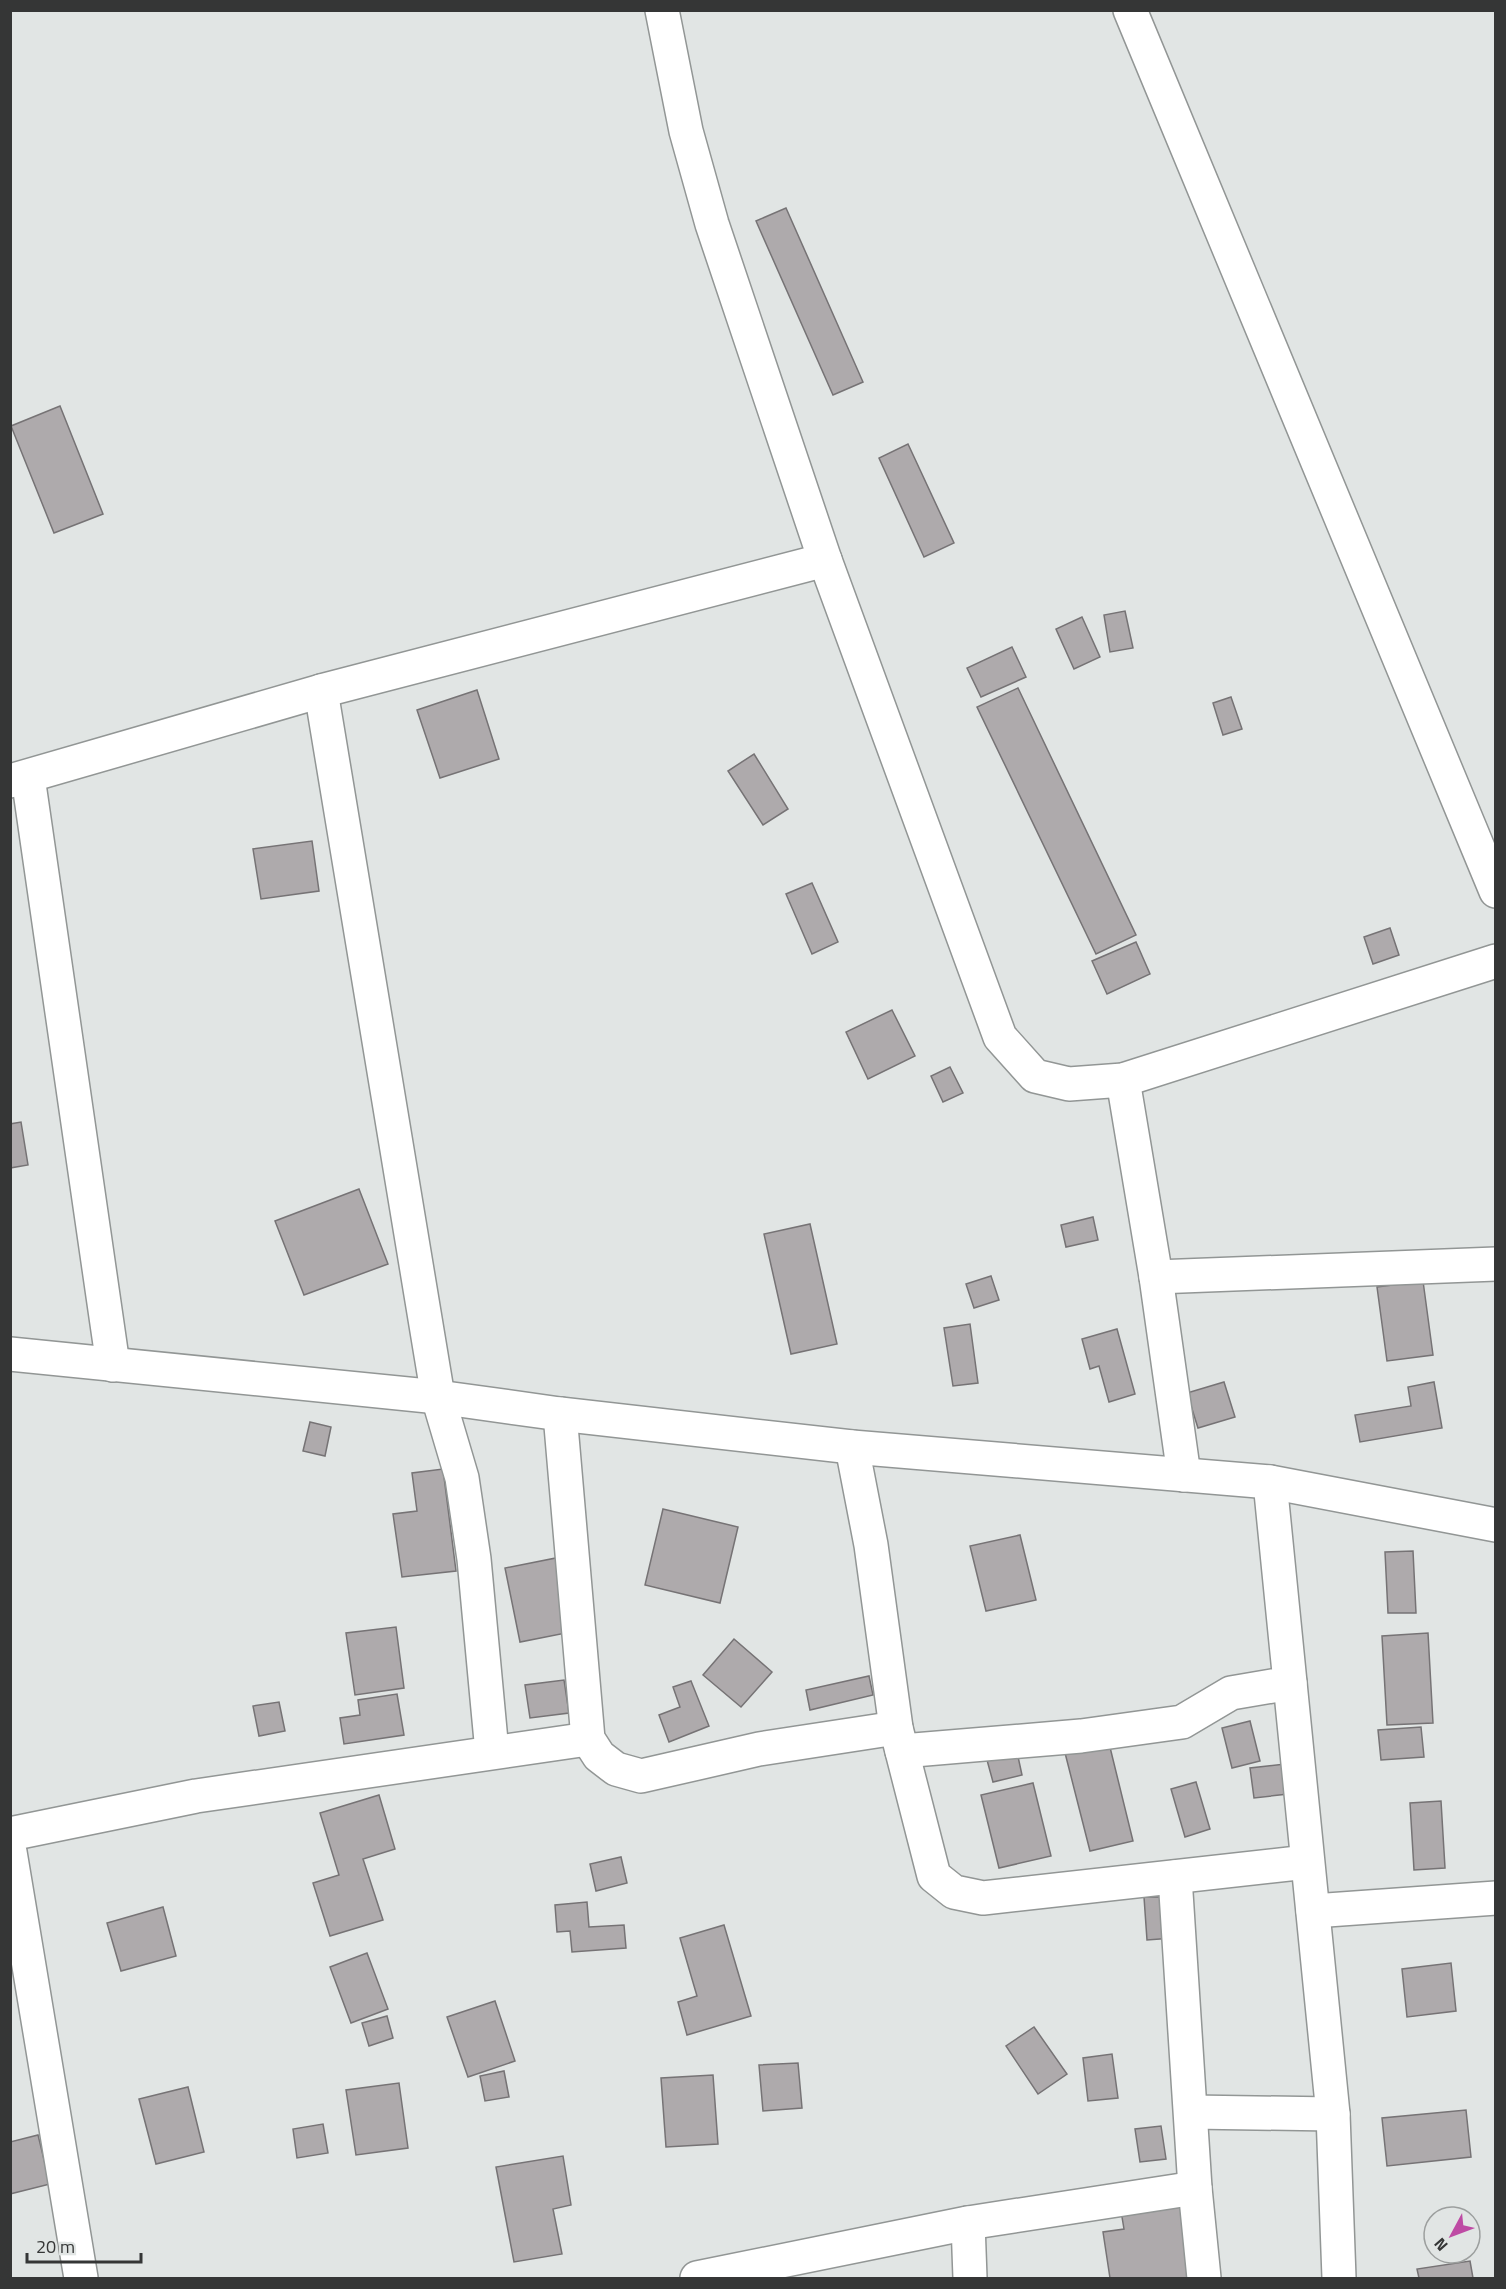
<svg xmlns="http://www.w3.org/2000/svg" width="1506" height="2289" font-family="'Titillium Web',sans-serif">
<style>
.building{fill:#aeaaac;stroke:#767375;stroke-width:1.5}
.lines{fill:none;stroke-linecap:round;stroke-linejoin:round}
.street-casing{stroke:#929695;stroke-width:36}
.street{stroke:#fff;stroke-width:33}
</style>
<rect width="100%" height="100%" fill="#e1e5e4"/>
<g class="building">
<polygon points="786,208 863,382 833,395 756,221"/>
<polygon points="60,406 103,514 54,533 11,426"/>
<polygon points="908,444 954,543 924,557 879,458"/>
<polygon points="1125,611 1133,648 1110,652 1104,615"/>
<polygon points="1082,617 1100,657 1074,669 1056,629"/>
<polygon points="1012,647 1026,677 981,697 967,668"/>
<polygon points="1018,688 1136,935 1096,954 977,707"/>
<polygon points="477,690 499,759 440,778 417,710"/>
<polygon points="1231,697 1242,729 1223,735 1213,703"/>
<polygon points="754,754 788,809 763,825 728,771"/>
<polygon points="312,841 319,891 261,899 253,849"/>
<polygon points="812,883 838,942 812,954 786,894"/>
<polygon points="1390,928 1399,955 1373,964 1364,937"/>
<polygon points="1136,942 1150,974 1107,994 1092,961"/>
<polygon points="892,1010 915,1056 868,1079 846,1032"/>
<polygon points="950,1067 963,1093 943,1102 931,1076"/>
<polygon points="21,1122 28,1165 10,1168 10,1124"/>
<polygon points="359,1189 388,1264 304,1295 275,1221"/>
<polygon points="1093,1217 1098,1240 1066,1247 1061,1225"/>
<polygon points="810,1224 837,1344 791,1354 764,1234"/>
<polygon points="991,1276 999,1300 974,1308 966,1284"/>
<polygon points="1423,1281 1433,1355 1387,1361 1377,1287"/>
<polygon points="970,1324 978,1383 953,1386 944,1328"/>
<polygon points="1117,1329 1135,1394 1109,1402 1099,1366 1090,1369 1082,1339"/>
<polygon points="1224,1382 1235,1417 1198,1428 1187,1393"/>
<polygon points="1434,1382 1442,1428 1360,1442 1355,1415 1411,1406 1408,1387"/>
<polygon points="310,1422 331,1427 325,1456 303,1451"/>
<polygon points="443,1469 456,1571 402,1577 393,1514 417,1511 412,1473"/>
<polygon points="663,1509 738,1527 720,1603 645,1585"/>
<polygon points="1020,1535 1036,1600 986,1611 970,1546"/>
<polygon points="1413,1551 1416,1613 1388,1613 1385,1552"/>
<polygon points="556,1558 571,1632 520,1642 505,1568"/>
<polygon points="396,1627 404,1688 355,1695 346,1633"/>
<polygon points="1428,1633 1433,1723 1387,1725 1382,1636"/>
<polygon points="734,1639 772,1672 741,1707 703,1675"/>
<polygon points="869,1676 873,1695 810,1710 806,1690"/>
<polygon points="564,1680 569,1713 530,1718 525,1685"/>
<polygon points="691,1681 709,1726 669,1742 659,1715 680,1707 673,1687"/>
<polygon points="397,1694 404,1735 344,1744 340,1718 360,1715 358,1700"/>
<polygon points="279,1702 285,1731 259,1736 253,1706"/>
<polygon points="1250,1721 1260,1761 1232,1768 1222,1728"/>
<polygon points="1421,1727 1424,1757 1381,1760 1378,1730"/>
<polygon points="1107,1735 1133,1841 1090,1851 1063,1745"/>
<polygon points="1017,1752 1022,1775 993,1782 987,1760"/>
<polygon points="1285,1764 1288,1794 1254,1798 1250,1768"/>
<polygon points="1196,1782 1210,1829 1185,1837 1171,1789"/>
<polygon points="1033,1783 1051,1856 999,1868 981,1795"/>
<polygon points="379,1795 395,1849 363,1859 383,1920 330,1936 313,1883 339,1875 320,1813"/>
<polygon points="1441,1801 1445,1868 1414,1870 1410,1803"/>
<polygon points="621,1857 627,1883 596,1891 590,1864"/>
<polygon points="1144,1897 1171,1897 1173,1938 1147,1940"/>
<polygon points="587,1902 589,1927 624,1925 626,1948 572,1952 570,1931 557,1932 555,1905"/>
<polygon points="163,1907 176,1956 121,1971 107,1923"/>
<polygon points="724,1925 751,2016 687,2035 678,2002 697,1996 680,1938"/>
<polygon points="367,1953 388,2009 351,2023 330,1967"/>
<polygon points="1451,1963 1456,2011 1407,2017 1402,1969"/>
<polygon points="495,2001 515,2061 468,2077 447,2017"/>
<polygon points="387,2016 393,2038 369,2046 362,2023"/>
<polygon points="1034,2027 1067,2074 1038,2094 1006,2046"/>
<polygon points="1112,2054 1118,2098 1088,2101 1083,2058"/>
<polygon points="798,2063 802,2108 763,2111 759,2065"/>
<polygon points="504,2071 509,2097 485,2101 480,2076"/>
<polygon points="713,2075 718,2144 666,2147 661,2078"/>
<polygon points="399,2083 408,2148 356,2155 346,2090"/>
<polygon points="188,2087 204,2152 156,2164 139,2099"/>
<polygon points="1466,2110 1471,2157 1387,2166 1382,2118"/>
<polygon points="323,2124 328,2153 297,2158 293,2129"/>
<polygon points="1161,2126 1166,2159 1140,2162 1135,2129"/>
<polygon points="38,2135 50,2184 10,2194 10,2142"/>
<polygon points="563,2156 571,2205 553,2209 562,2254 514,2262 496,2167"/>
<polygon points="1184,2197 1196,2278 1110,2278 1103,2232 1124,2229 1120,2205"/>
<polygon points="1470,2261 1473,2278 1419,2278 1417,2269"/>
</g>
<g class="lines">
<g class="street-casing">
<g id="street">
<polyline points="662,10 686,131 712,224 825,560 1000,1037 1035,1076 1069,1084 1123,1080 1496,961"/>
<polyline points="1130,10 1496,891"/>
<polyline points="321,691 438,1397 462,1478 474,1559 492,1752"/>
<polyline points="28,777 113,1365"/>
<polyline points="10,781 321,691 825,560"/>
<polyline points="1123,1080 1156,1277 1184,1475"/>
<polyline points="1156,1277 1496,1264"/>
<polyline points="10,1354 438,1397 560,1414 852,1447 1270,1482 1496,1525"/>
<polyline points="560,1414 588,1739 599,1756 616,1769 641,1776 759,1749 896,1728"/>
<polyline points="852,1447 871,1545 896,1728 934,1876 954,1892 983,1898 1307,1862"/>
<polyline points="1270,1482 1333,2114 1339,2278"/>
<polyline points="902,1751 1081,1736 1182,1722 1231,1693 1290,1683"/>
<polyline points="10,1834 196,1796 588,1739"/>
<polyline points="10,1852 81,2278"/>
<polyline points="1175,1877 1195,2188 1204,2278"/>
<polyline points="1313,1911 1496,1898"/>
<polyline points="1191,2112 1333,2114"/>
<polyline points="968,2223 970,2278"/>
<polyline points="697,2278 968,2223 1195,2188"/>
</g>
</g>
<use href="#street" class="street"/>
</g>
<rect width="1506" height="2289" fill="none" stroke="#353636" stroke-width="24"/>
<g transform="translate(1452 2235) rotate(229)"><circle r="28" fill="#e1e5e4" stroke="#9c9f9e" stroke-width="1.5"/>
<path d="M0-4.5L10 22L0 15L-10 22Z" fill="#be4ba4"/>
<text y="-9" font-size="16" font-weight="bold" text-anchor="middle" fill="#353636">N</text>
</g>
<path d="M27 2253v9h114v-9" fill="none" stroke="#353636" stroke-width="3"/>
<text x="36" y="2253" font-size="18" fill="#353636" stroke="#e1e5e4" stroke-width="4.5" paint-order="stroke">20 m</text>
</svg>
